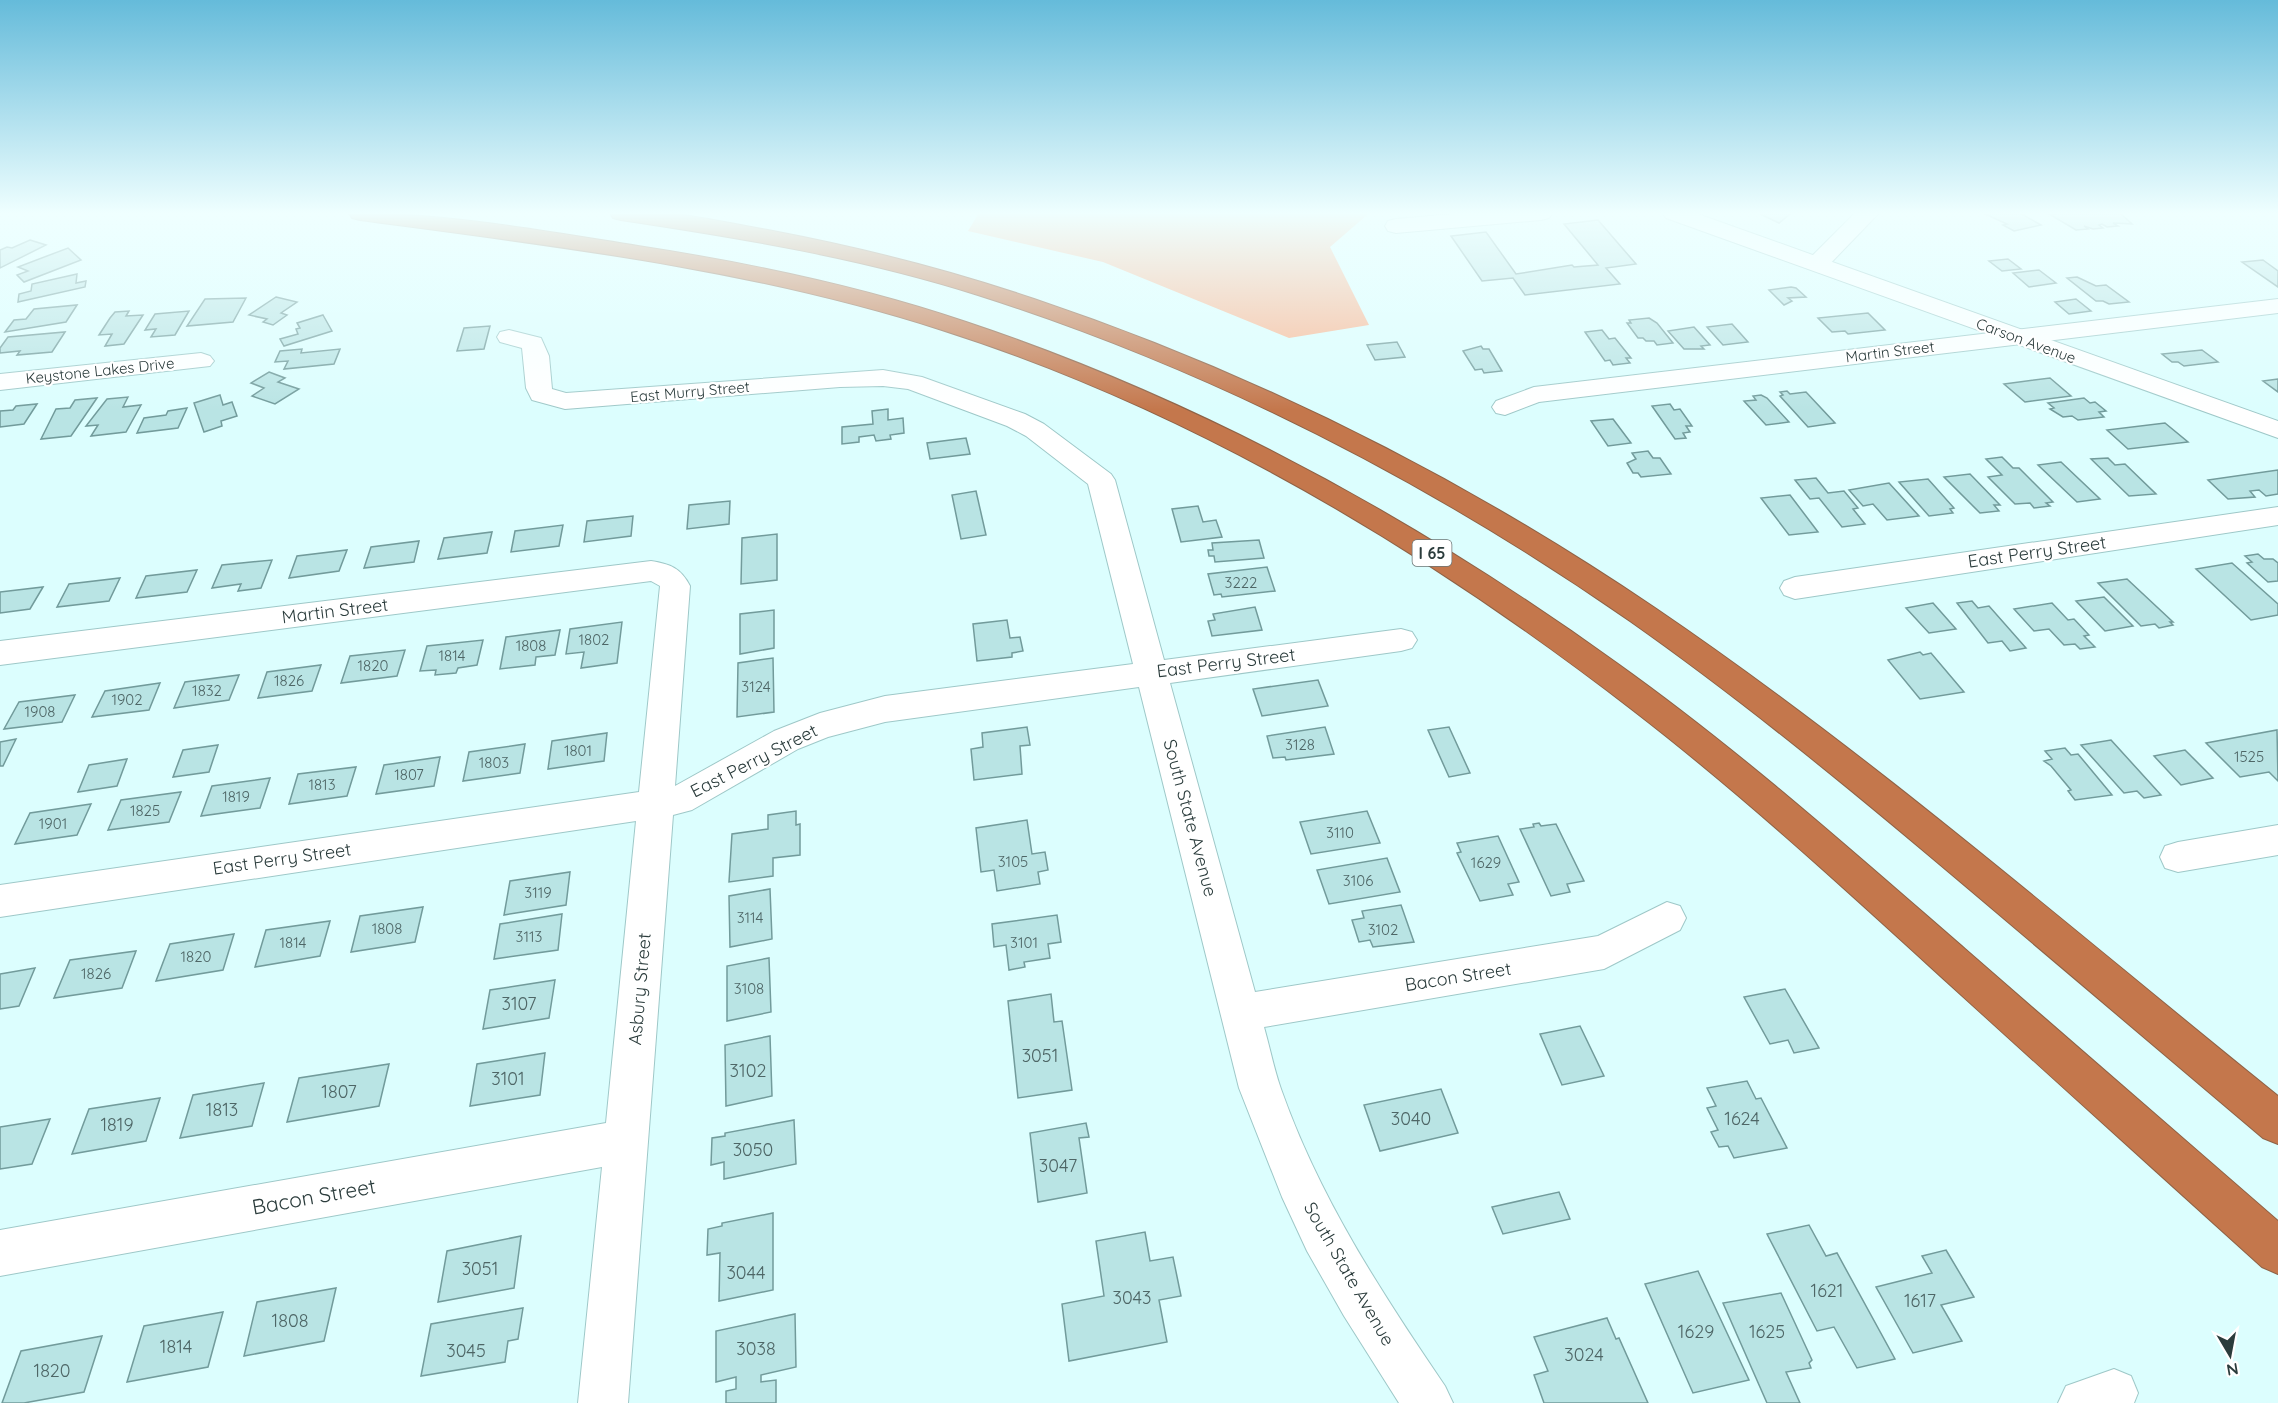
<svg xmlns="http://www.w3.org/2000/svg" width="2278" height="1403" font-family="Quicksand,sans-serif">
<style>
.green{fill:#f9b895}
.building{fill:#b9e4e4;stroke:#729b9b;stroke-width:1.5}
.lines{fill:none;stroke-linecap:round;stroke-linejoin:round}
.street-casing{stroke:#9ec8c8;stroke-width:2}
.secondary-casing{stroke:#9ec8c8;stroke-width:2}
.highway-casing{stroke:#8e6246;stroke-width:2}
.street{fill:#fff;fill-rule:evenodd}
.secondary{fill:#fff;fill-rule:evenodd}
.highway{fill:#c4774c;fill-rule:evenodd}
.labels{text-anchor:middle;stroke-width:4.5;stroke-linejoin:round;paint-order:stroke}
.far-street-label{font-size:15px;fill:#2b3c3c;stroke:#fff}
.number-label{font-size:15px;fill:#4e6666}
.shield{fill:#fff;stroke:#6b7676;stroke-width:1.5}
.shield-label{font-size:16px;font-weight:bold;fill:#2b3c3c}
.street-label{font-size:18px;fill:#2b3c3c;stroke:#fff}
.near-number-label{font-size:18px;fill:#4e6666}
.near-street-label{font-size:21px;fill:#2b3c3c;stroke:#fff}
</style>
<rect width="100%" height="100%" fill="#dcfefe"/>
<polygon class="green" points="979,213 1365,213 1367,215 1330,247 1369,325 1289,338 1103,262 968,231"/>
<g class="building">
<polygon points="1758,213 1791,213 1779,223"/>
<polygon points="1983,213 2020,213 2041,225 2014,231 2003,225 2007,224"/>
<polygon points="2120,213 2132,224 2113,223 2118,226 2107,227 2102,224 2099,225 2103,228 2093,229 2084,226 2088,229 2076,230 2049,214"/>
<polygon points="1598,220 1636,264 1606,268 1620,284 1525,295 1513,278 1482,281 1451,236 1486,232 1516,274 1572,265 1574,267 1598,265 1564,224"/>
<polygon points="30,240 46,245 0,268 0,250 7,247 12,248"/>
<polygon points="68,248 81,260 24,282 17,275 28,271 18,267"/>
<polygon points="2008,259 2021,269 2002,271 1989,261"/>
<polygon points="2263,260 2278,271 2278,287 2242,262"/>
<polygon points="2039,270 2056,283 2029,287 2013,273"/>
<polygon points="77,274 76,283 86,281 85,287 18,302 19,294 31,291 32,284"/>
<polygon points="2077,277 2096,286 2106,285 2129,302 2109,304 2103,301 2096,301 2067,278"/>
<polygon points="1791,287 1796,288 1806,297 1788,298 1792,301 1784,305 1769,290"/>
<polygon points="276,297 297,302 281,313 287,315 273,325 263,322 267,319 249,315"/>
<polygon points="246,298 233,322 187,326 205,299"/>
<polygon points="2076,299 2091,311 2069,314 2055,302"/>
<polygon points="77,305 66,322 5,332 14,320 26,319 34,309"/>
<polygon points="129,311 126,316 143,315 124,344 105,346 112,334 99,335 110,318 115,312"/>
<polygon points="189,311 175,335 151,337 156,329 145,330 155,314"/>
<polygon points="1868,313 1885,330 1848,334 1845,331 1832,332 1818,318"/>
<polygon points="323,315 332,331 284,346 280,339 298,334 296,329 300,328 297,323"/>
<polygon points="1649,318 1657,323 1673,343 1657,345 1654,341 1646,341 1643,338 1638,338 1627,323 1631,323 1629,320"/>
<polygon points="1732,324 1748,342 1723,345 1707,327"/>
<polygon points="490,326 484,349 457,351 464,328"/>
<polygon points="1694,327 1710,345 1701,346 1704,349 1684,349 1668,331"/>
<polygon points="1602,330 1609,339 1615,338 1631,358 1626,358 1630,363 1613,365 1610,360 1605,361 1585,332"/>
<polygon points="65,332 52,352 17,355 20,351 0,353 0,348 8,337"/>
<polygon points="1397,342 1405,357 1375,360 1367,345"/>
<polygon points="1481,346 1483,349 1489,349 1502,371 1484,373 1482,369 1475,370 1463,351"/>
<polygon points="302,349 301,353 340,349 334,364 284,369 288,361 275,362 280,351"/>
<polygon points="2202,350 2218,362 2184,366 2178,362 2172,362 2162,354"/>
<polygon points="269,372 285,378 278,382 299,389 275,404 252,396 264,388 251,383"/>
<polygon points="2050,378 2071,396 2025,402 2004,384"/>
<polygon points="2278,379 2278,392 2263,381"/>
<polygon points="1787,391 1790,394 1806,392 1835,423 1808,427 1780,396 1783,395 1780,392"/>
<polygon points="220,395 223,405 232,402 237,416 221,421 222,426 204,432 194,403"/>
<polygon points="1761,395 1767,398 1789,422 1766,425 1744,401 1756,400 1753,396"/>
<polygon points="128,397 123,407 141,405 126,432 91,436 98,425 86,426 107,399"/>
<polygon points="97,398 71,436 41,439 56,409 70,408 75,400"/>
<polygon points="2084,398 2090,403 2095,402 2106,411 2099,412 2104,417 2078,420 2072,416 2063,417 2050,409 2054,408 2048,403"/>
<polygon points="37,404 24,424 0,427 0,411 13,410 16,406"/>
<polygon points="1670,404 1674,410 1680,409 1692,426 1686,426 1690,432 1683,433 1686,438 1675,439 1652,406"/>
<polygon points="187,408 178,428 137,433 144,418 166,415 168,411"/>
<polygon points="888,409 888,420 903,418 904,433 890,435 891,439 876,441 874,435 859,437 859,442 842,444 842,427 873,424 872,411"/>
<polygon points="1613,419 1631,443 1608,446 1591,421"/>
<polygon points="2165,423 2188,442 2128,449 2107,430"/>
<polygon points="966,438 970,454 930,459 927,443"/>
<polygon points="1648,451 1653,458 1660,458 1671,474 1641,477 1638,473 1633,473 1627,463 1636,459 1632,453"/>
<polygon points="2002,457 2013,468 2019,468 2053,502 2046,503 2050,506 2034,508 2030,503 2015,504 1988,477 2002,475 1986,459"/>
<polygon points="2108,458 2115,465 2125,464 2156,494 2129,496 2091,459"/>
<polygon points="2061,462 2100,499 2077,502 2038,465"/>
<polygon points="2278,470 2278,494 2266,496 2259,490 2250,491 2255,497 2228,499 2208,480"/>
<polygon points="1970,474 2000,505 1994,505 1999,511 1980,513 1944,477"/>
<polygon points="1816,478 1828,493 1844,491 1858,508 1853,509 1865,524 1842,527 1819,498 1810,499 1795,480"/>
<polygon points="1928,479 1954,508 1950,509 1953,513 1929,516 1899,482"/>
<polygon points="1889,483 1919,516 1887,520 1873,504 1863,506 1849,490"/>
<polygon points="976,491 986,535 961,539 952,495"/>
<polygon points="1790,495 1818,532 1789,535 1761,498"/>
<polygon points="730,501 729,524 687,529 689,505"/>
<polygon points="1198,506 1203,522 1216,520 1222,537 1181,542 1172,509"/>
<polygon points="633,516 631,536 584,542 587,521"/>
<polygon points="563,525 559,546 511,552 515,531"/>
<polygon points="492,532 487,553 438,559 444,538"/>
<polygon points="777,534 777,580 741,584 742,538"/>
<polygon points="1259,540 1264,558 1215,562 1214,556 1209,556 1208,550 1213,550 1212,543"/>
<polygon points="419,541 414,562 364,568 371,547"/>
<polygon points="347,550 339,571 289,578 297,556"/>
<polygon points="2258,554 2264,559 2273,559 2278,563 2278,581 2268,582 2247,563 2252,562 2245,556"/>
<polygon points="272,560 261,588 238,591 241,584 212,588 222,565"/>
<polygon points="2232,563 2278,604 2278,615 2251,620 2196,569"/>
<polygon points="1267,567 1275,591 1222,597 1221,594 1214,595 1208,574"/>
<polygon points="197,570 187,592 136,598 146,576"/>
<polygon points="120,578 109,601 57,607 69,584"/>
<polygon points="2127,579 2173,622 2170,622 2173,625 2159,628 2155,624 2141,626 2098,583"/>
<polygon points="43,587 30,609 0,613 0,592"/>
<polygon points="2104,597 2133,626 2105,631 2076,601"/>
<polygon points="1972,601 1978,608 1989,606 2026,648 2010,651 2002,641 1988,643 1957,603"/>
<polygon points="1933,603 1956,629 1929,633 1906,608"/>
<polygon points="2052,603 2068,620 2074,619 2089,635 2084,636 2095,647 2080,649 2075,644 2064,645 2049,629 2034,631 2014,609"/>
<polygon points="1255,607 1262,630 1212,636 1208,621 1215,620 1213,614"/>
<polygon points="774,610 774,648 740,654 740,614"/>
<polygon points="1007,620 1010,638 1020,637 1023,651 1012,653 1012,657 977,661 973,624"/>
<polygon points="622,622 617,663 581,668 584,652 566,654 570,629"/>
<polygon points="560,630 555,655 536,657 535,665 500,669 506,637"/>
<polygon points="483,640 477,665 458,668 456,673 435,675 436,670 420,671 427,646"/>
<polygon points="405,650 397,676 341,683 350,656"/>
<polygon points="1920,652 1923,655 1931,653 1964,692 1920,699 1888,660"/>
<polygon points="773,658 774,712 737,717 738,663"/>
<polygon points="321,665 312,691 258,698 267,672"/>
<polygon points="239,675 229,700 174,708 185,682"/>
<polygon points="1318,680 1328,706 1262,716 1253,689"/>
<polygon points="160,683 149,710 92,717 105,691"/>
<polygon points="75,695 62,722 4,729 19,702"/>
<polygon points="1027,727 1030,745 1020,746 1022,774 974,780 971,749 983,747 982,733"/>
<polygon points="1325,727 1334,754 1286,760 1285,757 1273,758 1267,736"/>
<polygon points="1449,727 1470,773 1449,777 1428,730"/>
<polygon points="2277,730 2278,781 2269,772 2240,777 2206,743"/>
<polygon points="607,733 604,761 548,769 552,741"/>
<polygon points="16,739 3,766 0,766 0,742"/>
<polygon points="2111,740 2161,795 2144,798 2137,791 2124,793 2081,745"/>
<polygon points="525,744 520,773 463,781 469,752"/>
<polygon points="218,745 209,772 173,777 183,750"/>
<polygon points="2065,748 2071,755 2078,754 2112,795 2075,800 2068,791 2071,790 2051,766 2044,761 2052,759 2045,751"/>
<polygon points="2185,750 2213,778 2181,785 2154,756"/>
<polygon points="440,757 434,786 376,794 384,765"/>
<polygon points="127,759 117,786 78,792 89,765"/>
<polygon points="356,767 347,796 289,804 298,774"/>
<polygon points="270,778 260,808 201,816 212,786"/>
<polygon points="181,792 169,822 108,830 121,800"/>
<polygon points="91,804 77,835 15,844 30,813"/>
<polygon points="796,811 796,825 800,824 800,855 773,858 773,876 729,882 732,834 768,829 768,815"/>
<polygon points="1367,811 1380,843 1311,854 1300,822"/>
<polygon points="1027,820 1032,854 1045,852 1048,870 1038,872 1040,884 997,891 994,870 981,872 976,828"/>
<polygon points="1539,823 1541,826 1556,824 1584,881 1567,884 1570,892 1551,896 1520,829 1534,827 1533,824"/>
<polygon points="1498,836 1519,882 1508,884 1513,895 1480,901 1457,853 1461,852 1457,843"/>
<polygon points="1387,858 1400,892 1329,904 1317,870"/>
<polygon points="570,872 566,905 504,915 510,881"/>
<polygon points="770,889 772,939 730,947 729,896"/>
<polygon points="1401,905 1414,942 1373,947 1370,940 1359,942 1352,920 1364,918 1362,911"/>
<polygon points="423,907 415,942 351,952 360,916"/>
<polygon points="562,914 558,950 494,959 500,924"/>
<polygon points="1057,915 1061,942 1048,944 1050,958 1024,962 1025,967 1009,970 1006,945 994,947 992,924"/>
<polygon points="330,921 320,956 255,967 266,930"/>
<polygon points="234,934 223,970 156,981 170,944"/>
<polygon points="136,951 122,988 54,998 70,960"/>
<polygon points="769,958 771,1012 727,1021 727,966"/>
<polygon points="35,968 19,1006 0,1009 0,974"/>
<polygon points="555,980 549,1018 483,1029 490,990"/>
<polygon points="1785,989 1819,1048 1794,1053 1788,1040 1770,1044 1744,997"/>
<polygon points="1051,994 1054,1022 1062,1021 1072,1090 1018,1098 1008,1001"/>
<polygon points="1580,1026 1604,1076 1562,1085 1540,1034"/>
<polygon points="770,1036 772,1096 726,1106 725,1045"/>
<polygon points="545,1053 540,1095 470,1106 477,1064"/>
<polygon points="389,1064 379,1106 287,1122 299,1078"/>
<polygon points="1747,1081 1756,1099 1761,1098 1787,1148 1734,1158 1728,1146 1719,1147 1711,1132 1718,1130 1707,1108 1716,1106 1707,1088"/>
<polygon points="264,1083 252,1126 180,1138 193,1095"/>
<polygon points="1441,1089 1458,1133 1380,1151 1364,1105"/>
<polygon points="160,1098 146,1141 72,1154 89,1109"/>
<polygon points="50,1119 32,1164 0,1169 0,1127"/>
<polygon points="794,1120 796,1164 724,1179 724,1162 711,1165 712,1138 725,1136 725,1133"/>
<polygon points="1086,1123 1089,1137 1079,1138 1087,1193 1038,1202 1030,1133"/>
<polygon points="1559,1192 1570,1219 1503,1234 1492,1207"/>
<polygon points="773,1213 773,1290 719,1301 720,1253 707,1255 708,1229 722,1226 722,1223"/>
<polygon points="1809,1225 1826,1256 1837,1253 1895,1359 1857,1368 1834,1327 1817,1331 1767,1234"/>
<polygon points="1145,1232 1150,1261 1173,1257 1181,1296 1159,1300 1167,1342 1069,1361 1062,1304 1104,1296 1096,1241"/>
<polygon points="521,1236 514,1288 438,1302 447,1251"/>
<polygon points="1946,1250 1974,1297 1941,1305 1962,1341 1913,1353 1876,1287 1932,1273 1922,1256"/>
<polygon points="1698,1271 1749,1380 1693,1393 1645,1284"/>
<polygon points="336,1288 324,1341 244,1356 257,1302"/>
<polygon points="1781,1293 1812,1360 1809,1363 1811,1368 1786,1372 1800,1403 1767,1403 1723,1303"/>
<polygon points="523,1308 518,1339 508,1341 505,1362 421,1376 431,1324"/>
<polygon points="223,1312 208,1367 127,1382 144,1326"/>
<polygon points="795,1314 796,1367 761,1375 761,1382 776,1380 776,1403 726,1403 726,1391 736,1389 736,1377 716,1382 716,1331"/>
<polygon points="1607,1318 1616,1339 1619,1338 1648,1403 1544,1403 1534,1375 1548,1371 1534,1337"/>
<polygon points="102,1336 84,1392 24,1403 2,1403 21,1351"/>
</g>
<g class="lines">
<g class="street-casing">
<g id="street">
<polygon points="1465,213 1552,213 1549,218 1541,220 1396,233 1388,231 1385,226 1388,221 1396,219"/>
<polygon points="1855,213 1879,213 1825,269 1809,269 1806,264 1809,259"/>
<polygon points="2278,299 2278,313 1539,402 1505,415 1496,413 1492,407 1496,401 1534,387"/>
<path d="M509,330L541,338L549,356L552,389L566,393L883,370L922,377L1025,414L1044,424L1111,474L1115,480L1164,660L1401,629L1412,632L1417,640L1412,648L1401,651L1170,683L1255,992L1598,936L1667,902L1680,906L1686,918L1680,930L1604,969L1264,1027C1270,1048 1274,1069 1281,1089C1319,1197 1381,1292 1445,1386L1453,1403H1399L1344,1316L1307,1251L1282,1197L1239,1088L1139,687L885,722L828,737L798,749L692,810L673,815L628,1403H578L602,1167L0,1276V1230L606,1123L636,821L0,917V885L639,792L660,586L651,581L0,665V641L651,561C670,564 681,568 690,586L675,786L774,731L820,713L885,696L1133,664L1088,484L1026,436L1007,426L908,389L883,386L840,387L565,409L532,400L526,388L522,348L500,342L497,337L500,332Z"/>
<polygon points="201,353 210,356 214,361 210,366 0,390 0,374"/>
<polygon points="2278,507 2278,525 1795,599 1784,595 1780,588 1784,581 1795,577"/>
<polygon points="2278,825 2278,855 2178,872 2165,868 2160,857 2165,846 2178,842"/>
<polygon points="2114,1369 2131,1376 2138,1393 2134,1403 2058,1403 2066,1386"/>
</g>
</g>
<g class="secondary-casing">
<polygon id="secondary" points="1663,213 1695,213 2278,421 2278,438 1666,218"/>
</g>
<g class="highway-casing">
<g id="highway">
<path d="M349,213C446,213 543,231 638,246C749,263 860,286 966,322C1200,400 1418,520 1618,664C1740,751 1852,851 1965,949C2069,1040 2174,1130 2278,1221V1274L2262,1267C2157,1172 2051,1077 1947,982C1845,889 1743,795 1634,711C1426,550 1193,410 942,330C753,269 556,246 360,220L352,218Z"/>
<path d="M610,213C629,213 649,212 668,213C703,217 739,225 773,231C862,248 949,270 1034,299C1254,373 1463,478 1655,608C1873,756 2073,931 2278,1096V1144L2263,1138C2165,1055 2067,972 1969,889C1859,796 1748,704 1630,621C1430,482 1210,369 978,295C862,258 741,238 621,220L613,218Z"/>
</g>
</g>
<use href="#street" class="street"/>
<use href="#secondary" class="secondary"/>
<use href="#highway" class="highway"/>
</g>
<linearGradient id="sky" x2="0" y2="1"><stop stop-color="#65bbda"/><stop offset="0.52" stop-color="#efffff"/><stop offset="1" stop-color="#efffff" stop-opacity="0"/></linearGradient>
<rect width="2278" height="410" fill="url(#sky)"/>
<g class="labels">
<g class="far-street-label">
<text transform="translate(2026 341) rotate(20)" y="5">Carson Avenue</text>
<text transform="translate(1890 352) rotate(-7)" y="5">Martin Street</text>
<text transform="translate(100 371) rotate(-6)" y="5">Keystone Lakes Drive</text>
<text transform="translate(690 392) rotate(-5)" y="5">East Murry Street</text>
</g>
<g class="number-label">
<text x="1241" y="588">3222</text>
<text x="594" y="645">1802</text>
<text x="531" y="651">1808</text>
<text x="452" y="661">1814</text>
<text x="373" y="671">1820</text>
<text x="289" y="686">1826</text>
<text x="756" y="692">3124</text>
<text x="207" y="696">1832</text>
<text x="127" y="705">1902</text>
<text x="40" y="717">1908</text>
<text x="1300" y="750">3128</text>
<text x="578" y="756">1801</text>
<text x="2249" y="762">1525</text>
<text x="494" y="768">1803</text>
<text x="409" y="780">1807</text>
<text x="322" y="790">1813</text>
<text x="236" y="802">1819</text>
<text x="145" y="816">1825</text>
<text x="53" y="829">1901</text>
<text x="1340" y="838">3110</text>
<text x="1013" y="867">3105</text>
<text x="1486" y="868">1629</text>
<text x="1358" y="886">3106</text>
<text x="538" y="898">3119</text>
<text x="750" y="923">3114</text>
<text x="387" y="934">1808</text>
<text x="1383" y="935">3102</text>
<text x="529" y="942">3113</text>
<text x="293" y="948">1814</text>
<text x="1024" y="948">3101</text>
<text x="196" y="962">1820</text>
<text x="96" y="979">1826</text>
<text x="749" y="994">3108</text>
</g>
<rect class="shield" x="1412.5" y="540" width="39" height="26" rx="4.5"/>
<g class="shield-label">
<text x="1432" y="559">I 65</text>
</g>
<g class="street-label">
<text transform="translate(2037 552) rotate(-8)" y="6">East Perry Street</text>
<text transform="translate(335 611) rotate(-7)" y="6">Martin Street</text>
<text transform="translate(1226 663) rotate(-7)" y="6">East Perry Street</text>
<text transform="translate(754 761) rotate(-27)" y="6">East Perry Street</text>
<text transform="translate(1190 818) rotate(75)" y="6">South State Avenue</text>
<text transform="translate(282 859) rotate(-8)" y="6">East Perry Street</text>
<text transform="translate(1458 977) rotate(-9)" y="6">Bacon Street</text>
<text transform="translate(640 989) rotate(-85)" y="6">Asbury Street</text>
<text transform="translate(1349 1274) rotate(60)" y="6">South State Avenue</text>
</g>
<g class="near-number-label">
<text x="519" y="1010">3107</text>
<text x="1040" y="1062">3051</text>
<text x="748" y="1077">3102</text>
<text x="508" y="1085">3101</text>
<text x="339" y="1098">1807</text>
<text x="222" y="1116">1813</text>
<text x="1411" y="1125">3040</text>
<text x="1742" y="1125">1624</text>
<text x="117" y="1131">1819</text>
<text x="753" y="1156">3050</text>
<text x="1058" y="1172">3047</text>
<text x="480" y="1275">3051</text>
<text x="746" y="1279">3044</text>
<text x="1827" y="1297">1621</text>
<text x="1132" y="1304">3043</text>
<text x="1920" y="1307">1617</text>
<text x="290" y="1327">1808</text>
<text x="1696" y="1338">1629</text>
<text x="1767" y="1338">1625</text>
<text x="176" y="1353">1814</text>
<text x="756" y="1355">3038</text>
<text x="466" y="1357">3045</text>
<text x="1584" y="1361">3024</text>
<text x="52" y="1377">1820</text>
</g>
<g class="near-street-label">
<text transform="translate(314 1197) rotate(-10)" y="7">Bacon Street</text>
</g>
</g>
<g transform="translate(2230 1355) rotate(170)" stroke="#ffffff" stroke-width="4.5" paint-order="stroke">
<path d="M0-4.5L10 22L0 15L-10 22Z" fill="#2b3c3c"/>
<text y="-9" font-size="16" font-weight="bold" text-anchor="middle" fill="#2b3c3c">N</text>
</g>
</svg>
